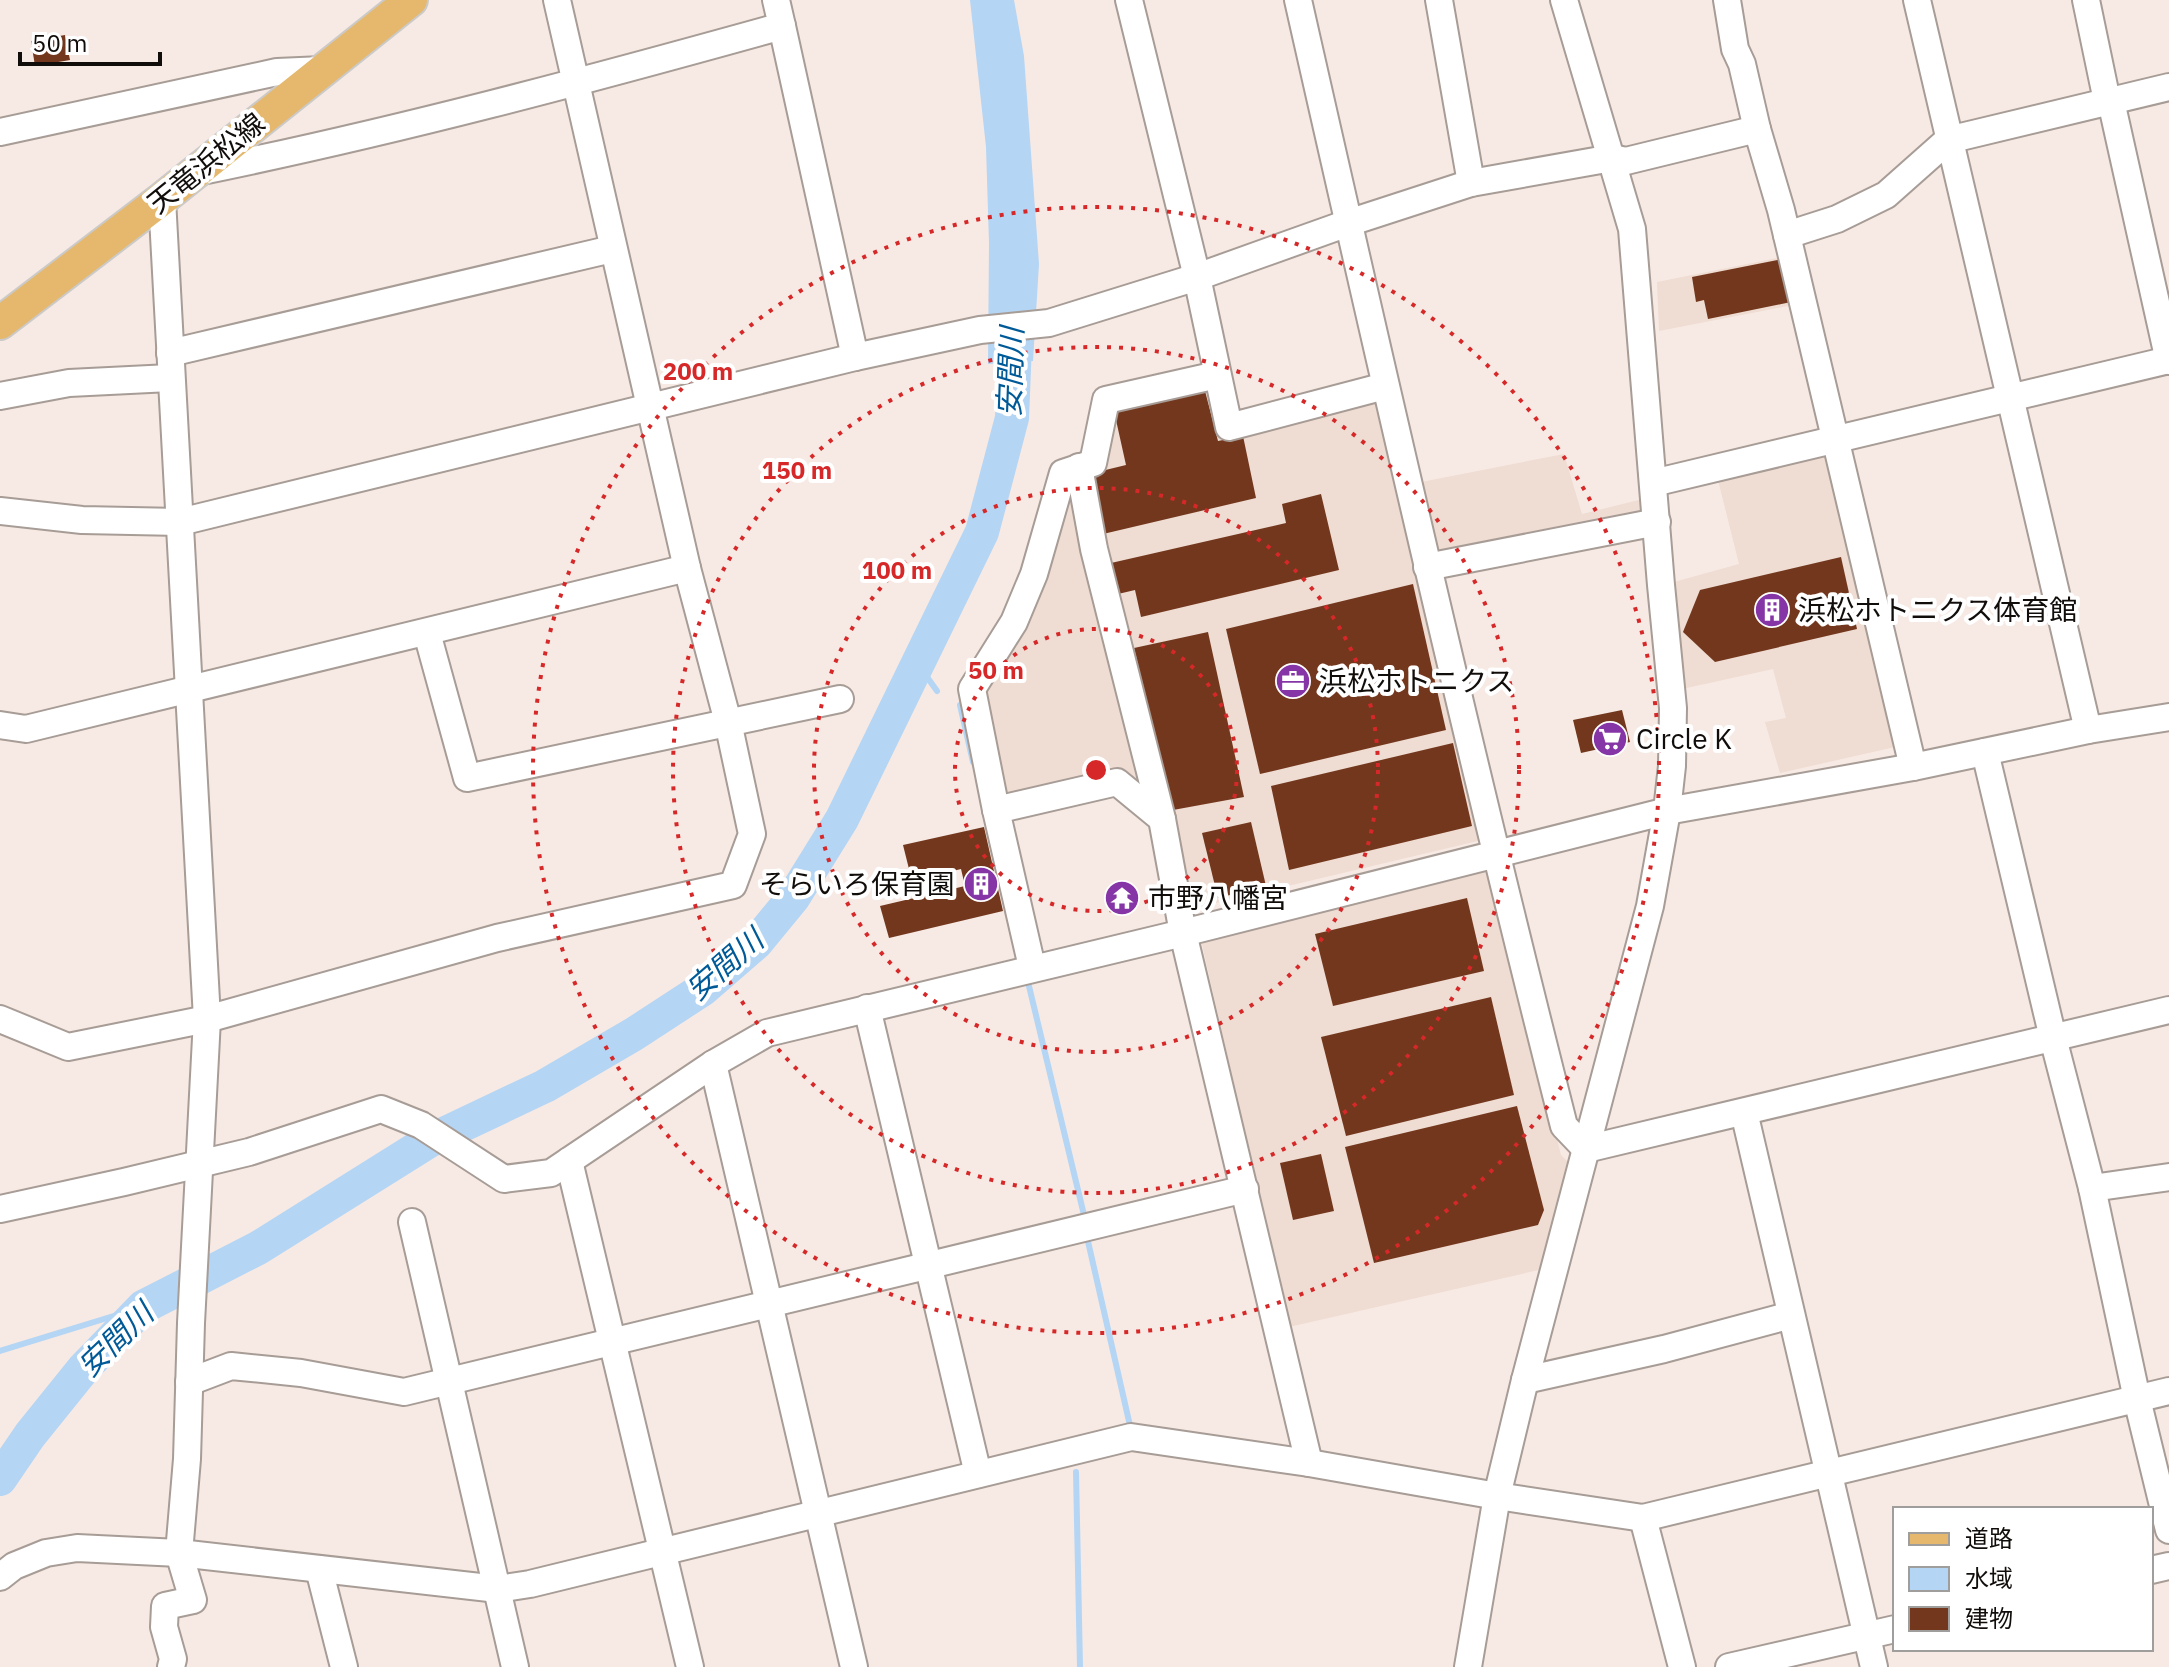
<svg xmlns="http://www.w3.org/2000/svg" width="2169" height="1667" font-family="'IBM Plex Sans','Noto Sans JP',sans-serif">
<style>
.built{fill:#efdcd2}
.water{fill:#b4d5f4}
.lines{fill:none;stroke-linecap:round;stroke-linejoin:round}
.stream{stroke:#b4d5f4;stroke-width:6}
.river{stroke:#b4d5f4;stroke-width:34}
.building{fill:#73371d}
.minor-casing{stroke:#a79c96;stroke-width:30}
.major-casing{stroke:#cbcac9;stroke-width:36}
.minor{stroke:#fff;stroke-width:26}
.major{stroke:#e5b86d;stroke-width:32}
.ring{fill:none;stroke:#d62828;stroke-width:4;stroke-dasharray:4 8}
.labels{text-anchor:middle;stroke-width:8;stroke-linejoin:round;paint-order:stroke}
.street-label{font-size:28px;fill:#110d0b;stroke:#fff}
.poi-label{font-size:28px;fill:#110d0b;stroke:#fff;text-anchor:start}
.water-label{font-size:30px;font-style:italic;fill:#005a97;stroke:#fff}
.centre{fill:#d62828;stroke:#fff;stroke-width:4}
.ring-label{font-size:24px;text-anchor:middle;font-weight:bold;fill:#d62828;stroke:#fff;stroke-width:8;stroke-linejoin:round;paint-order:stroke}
</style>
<rect width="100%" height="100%" fill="#f7eae4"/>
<g class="built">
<polygon points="1787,256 1798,304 1659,331 1657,282"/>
<polygon points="1212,383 1226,432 1380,398 1401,486 1564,454 1582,514 1647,498 1650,531 1420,576 1482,840 1195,908 1173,817 1113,771 1005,798 980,694 1069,477 1111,407"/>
<polygon points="1829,446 1895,747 1780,773 1765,722 1786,718 1773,669 1682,689 1674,582 1739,564 1716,472"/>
<polygon points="1490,869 1561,1155 1569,1163 1543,1269 1289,1327 1201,940"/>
</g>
<polygon class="water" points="970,0 1014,0 1024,56 1039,264 1033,361 988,364 989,243 986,147"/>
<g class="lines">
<g class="stream">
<polyline points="917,663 937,691"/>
<polyline points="960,705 973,762"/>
<polyline points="1028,982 1084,1215"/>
<polyline points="1087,1237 1131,1430"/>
<polyline points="0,1351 143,1307"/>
<polyline points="1076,1472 1080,1667"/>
</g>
<polyline class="river" points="0,1479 30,1435 84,1368 143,1307 258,1248 429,1141 545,1086 634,1034 703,989 756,943 793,898 842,819 982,532 1012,418 1016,319"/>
</g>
<g class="building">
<polygon points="65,35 70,60 35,66 31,41"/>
<polygon points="1783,259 1791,302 1708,319 1704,300 1696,302 1692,277"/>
<polygon points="1205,391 1218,441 1243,436 1256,498 1103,534 1089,474 1126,465 1114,411"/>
<polygon points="1321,494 1339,570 1141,617 1135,590 1118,594 1111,563 1286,523 1282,504"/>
<polygon points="1841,557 1857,629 1715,662 1683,632 1700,590"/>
<polygon points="1413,584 1446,730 1260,774 1226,629"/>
<polygon points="1208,632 1244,797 1173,810 1134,648"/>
<polygon points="1622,710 1630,742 1581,753 1573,720"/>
<polygon points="1453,743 1472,826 1289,870 1271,786"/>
<polygon points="1251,822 1266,886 1218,898 1202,833"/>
<polygon points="984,827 1003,911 889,938 880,906 965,886 961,869 912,881 903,845"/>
<polygon points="1467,898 1484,971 1333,1006 1315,934"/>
<polygon points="1491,997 1514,1095 1346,1136 1321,1037"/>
<polygon points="1517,1106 1544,1210 1538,1225 1374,1263 1345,1147"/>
<polygon points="1321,1154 1334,1211 1293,1220 1280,1163"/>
</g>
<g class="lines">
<g class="minor-casing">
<g id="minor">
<polyline points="1129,0 1197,277 1229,427 1385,386"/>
<path d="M1298,0C1383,376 1469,752 1564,1126L1586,1149L2169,1010"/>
<polyline points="1439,0 1471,183"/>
<polyline points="1727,0 1735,49 1742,64 1757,129 1781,210 1913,767"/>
<polyline points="1917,0 2088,730"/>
<polyline points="2086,0 2106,96 2111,101 2169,361"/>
<polyline points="782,26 855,357"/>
<polyline points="0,132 277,72 323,70"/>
<path d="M197,172C394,132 588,80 782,26L776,0"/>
<polyline points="162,199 207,1019 191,1323 187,1459 179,1553 193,1600 165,1606 164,1627 173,1659 171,1667"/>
<polyline points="1787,235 1837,219 1886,195 1948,140 2169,87"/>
<polyline points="170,353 612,249"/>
<polyline points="0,396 69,383 170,378"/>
<polyline points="1079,467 1094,549 1162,819"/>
<polyline points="1653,483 2169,360"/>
<polyline points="0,511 82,520 180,522 855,357 980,330 1049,323 1197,277 1348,223 1471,183 1612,158 1626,161 1757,129"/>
<polyline points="1427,567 1657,522"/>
<polyline points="427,633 467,778 840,699"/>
<polyline points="0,725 26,729 687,568"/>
<polyline points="1985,752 2053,1038 2092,1188 2137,1399 2169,1530"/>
<polyline points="996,810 1117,782 1162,819 1183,933 1309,1463"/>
<polyline points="1032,967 996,810 972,689 1014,622 1034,574 1063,473 1093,463 1106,400 1217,375"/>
<polyline points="867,1008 978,1474"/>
<polyline points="0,1019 68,1047 207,1019 497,938 733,885 752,834 728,722 687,568 557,0"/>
<polyline points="713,1064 854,1667"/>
<polyline points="1744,1112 1874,1667"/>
<polyline points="569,1161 690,1667"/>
<polyline points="2092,1188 2169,1177"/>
<polyline points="0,1209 124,1182 249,1152 381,1109 421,1125 504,1179 551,1173 713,1064 767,1033 1183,933 1667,811 1913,767 2088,730 2169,717"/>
<polyline points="412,1222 515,1667"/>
<polyline points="1525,1380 1664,1349 1791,1315"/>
<polyline points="189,1382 231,1366 301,1373 404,1392 1245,1189"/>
<polyline points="1643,1518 1682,1667"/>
<polyline points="319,1569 344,1667"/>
<polyline points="2151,1570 2169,1566"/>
<polyline points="0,1577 14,1566 46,1553 77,1548 179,1553 498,1589 530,1584 1131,1437 1309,1463 1497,1496 1643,1518 2169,1391"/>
<polyline points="1468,1667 1497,1496 1525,1380 1650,906 1667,811 1672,766 1673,708 1661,585 1632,229 1564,0"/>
<polyline points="1729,1667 1895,1629"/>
</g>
</g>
<g class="major-casing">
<polyline id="major" points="0,323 162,199 411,0"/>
</g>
<use href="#minor" class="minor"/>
<use href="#major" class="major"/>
</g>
<g class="ring">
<circle cx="1096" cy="770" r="141"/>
<circle cx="1096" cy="770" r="282"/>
<circle cx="1096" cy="770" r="423"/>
<circle cx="1096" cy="770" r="563"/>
</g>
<defs>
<g id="building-disc" transform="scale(1.8)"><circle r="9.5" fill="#8535a5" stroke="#fff"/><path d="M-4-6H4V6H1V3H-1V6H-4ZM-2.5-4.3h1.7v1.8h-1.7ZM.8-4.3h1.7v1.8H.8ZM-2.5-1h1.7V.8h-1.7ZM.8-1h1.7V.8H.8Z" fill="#fff"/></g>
<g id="office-disc" transform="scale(1.8)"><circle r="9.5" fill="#8535a5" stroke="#fff"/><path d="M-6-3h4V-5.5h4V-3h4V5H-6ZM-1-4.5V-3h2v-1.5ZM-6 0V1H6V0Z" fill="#fff"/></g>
<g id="supermarket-disc" transform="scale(1.8)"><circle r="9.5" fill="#8535a5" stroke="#fff"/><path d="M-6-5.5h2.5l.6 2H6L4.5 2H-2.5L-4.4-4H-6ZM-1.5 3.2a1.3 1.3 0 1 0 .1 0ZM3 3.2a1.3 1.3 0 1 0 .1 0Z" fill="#fff"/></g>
<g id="temple-disc" transform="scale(1.8)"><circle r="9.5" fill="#8535a5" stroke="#fff"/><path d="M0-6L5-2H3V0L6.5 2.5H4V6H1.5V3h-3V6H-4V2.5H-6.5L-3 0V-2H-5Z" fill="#fff"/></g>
</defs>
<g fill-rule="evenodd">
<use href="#building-disc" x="1772" y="610"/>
<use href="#office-disc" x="1293" y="681"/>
<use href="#supermarket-disc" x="1610" y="739"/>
<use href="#building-disc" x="981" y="884"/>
<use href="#temple-disc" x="1122" y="898"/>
</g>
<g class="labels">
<g class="street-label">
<text transform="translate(206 163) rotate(-39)" y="10">天竜浜松線</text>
</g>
<g class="poi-label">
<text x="1798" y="620">浜松ホトニクス体育館</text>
<text x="1319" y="691">浜松ホトニクス</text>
<text x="1636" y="749">Circle K</text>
<text x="955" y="894" text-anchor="end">そらいろ保育園</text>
<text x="1148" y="908">市野八幡宮</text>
</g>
<g class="water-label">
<text transform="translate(1011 372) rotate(-88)" y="10">安間川</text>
<text transform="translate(725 965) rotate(-41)" y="10">安間川</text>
<text transform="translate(116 1340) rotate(-44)" y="10">安間川</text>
</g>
</g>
<circle cx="1096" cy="770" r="12" class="centre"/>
<g class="ring-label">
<text x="698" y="380">200 m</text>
<text x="797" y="479">150 m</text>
<text x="897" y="579">100 m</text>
<text x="996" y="679">50 m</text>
</g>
<rect x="1893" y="1507" width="260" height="144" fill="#ffffff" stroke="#a09e9d" stroke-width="2"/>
<rect x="1909" y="1533" width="40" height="12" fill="#e5b86d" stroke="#a09e9d" stroke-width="2"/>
<text x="1965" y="1547" font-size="24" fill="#110d0b">道路</text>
<rect x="1909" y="1567" width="40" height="24" fill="#b4d5f4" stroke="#a09e9d" stroke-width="2"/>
<text x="1965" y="1587" font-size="24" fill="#110d0b">水域</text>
<rect x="1909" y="1607" width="40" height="24" fill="#73371d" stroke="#a09e9d" stroke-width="2"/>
<text x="1965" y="1627" font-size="24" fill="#110d0b">建物</text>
<path d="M20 52v12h140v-12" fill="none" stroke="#110d0b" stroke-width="4"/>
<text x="32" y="52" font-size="24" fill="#110d0b" stroke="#ffffff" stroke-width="6" paint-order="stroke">50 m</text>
</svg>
